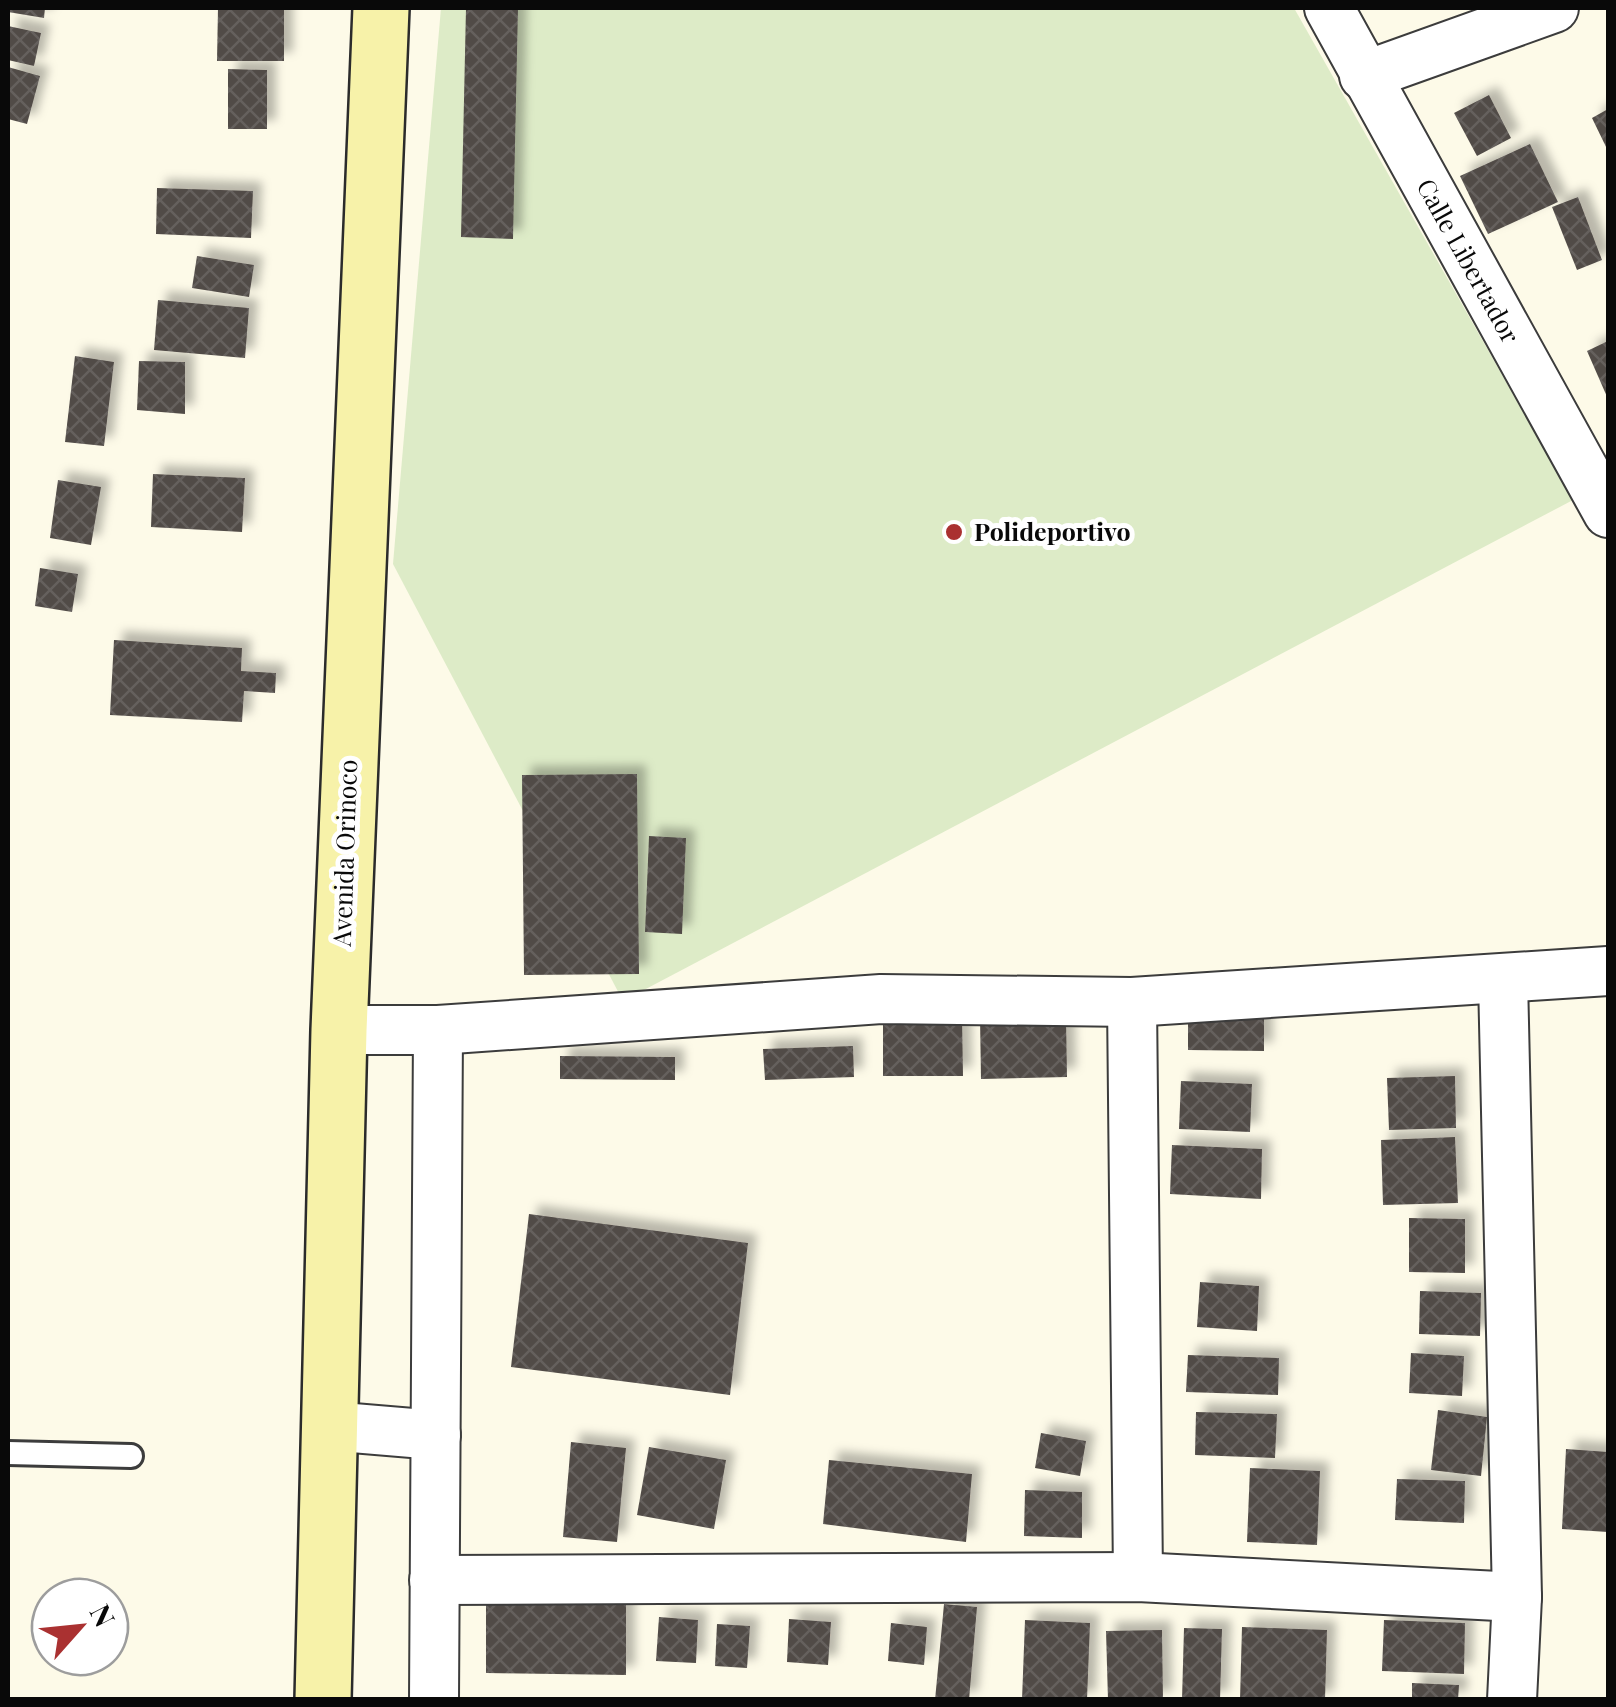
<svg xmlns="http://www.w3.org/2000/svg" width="1616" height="1707" font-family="'Playfair Display',serif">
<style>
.pitch{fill:#ddebc7}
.building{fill:url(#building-cross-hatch);filter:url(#shadow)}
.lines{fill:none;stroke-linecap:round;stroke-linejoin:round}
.lane-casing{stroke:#3c3c3c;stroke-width:28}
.street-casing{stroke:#3c3c3c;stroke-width:52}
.secondary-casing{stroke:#2b2b2b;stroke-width:60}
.lane{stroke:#fff;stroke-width:22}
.street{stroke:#fff;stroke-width:48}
.secondary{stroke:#f7f2a9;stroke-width:55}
.poi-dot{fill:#aa3131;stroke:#fff;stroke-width:4}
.labels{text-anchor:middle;stroke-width:10;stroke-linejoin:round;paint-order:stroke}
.street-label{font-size:25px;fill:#090909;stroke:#fff}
.poi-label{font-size:25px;font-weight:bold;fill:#090909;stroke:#fff;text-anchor:start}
</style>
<defs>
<pattern id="building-cross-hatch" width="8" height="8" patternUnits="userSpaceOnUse" patternTransform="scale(2.5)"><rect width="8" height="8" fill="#514b47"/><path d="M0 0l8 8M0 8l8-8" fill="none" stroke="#65605d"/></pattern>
<filter id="shadow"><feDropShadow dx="9" dy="-9" stdDeviation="5" flood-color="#0004"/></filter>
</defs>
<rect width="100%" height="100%" fill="#fdfae8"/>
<polygon class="pitch" points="441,8 1294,8 1573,500 623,1001 393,564"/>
<g class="building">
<polygon points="8,8 45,8 44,18 8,12"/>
<polygon points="218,8 284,8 284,61 217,61"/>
<polygon points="466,8 518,8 513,239 461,237"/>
<polygon points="8,26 41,33 34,66 8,60"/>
<polygon points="8,67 40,76 27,124 8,119"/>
<polygon points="228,69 267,70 267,129 228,129"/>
<polygon points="1489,95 1511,138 1477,156 1454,113"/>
<polygon points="1608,109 1608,151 1592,118"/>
<polygon points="1530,144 1558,202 1488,234 1460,176"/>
<polygon points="157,188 253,191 251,238 156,234"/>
<polygon points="1578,197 1602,260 1577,270 1552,207"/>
<polygon points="197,256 254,265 249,297 192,288"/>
<polygon points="158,300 249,308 245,358 154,350"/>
<polygon points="1608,341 1608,399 1587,351"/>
<polygon points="75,356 114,362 104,446 65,442"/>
<polygon points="139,361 185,362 185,414 137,410"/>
<polygon points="153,474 245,478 242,532 151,527"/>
<polygon points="58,480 101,487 91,545 50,538"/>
<polygon points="40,568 78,574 72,612 35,606"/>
<polygon points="114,640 242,648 241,671 276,673 275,693 244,691 242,722 110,715"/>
<polygon points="637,774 639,974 524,975 522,775"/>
<polygon points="649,836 686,838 682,934 645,932"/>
<polygon points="1188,1009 1264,1010 1264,1051 1188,1050"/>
<polygon points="883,1014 962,1015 963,1076 883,1076"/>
<polygon points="1066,1016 1067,1077 981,1079 980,1017"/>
<polygon points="853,1046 854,1077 765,1080 763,1049"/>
<polygon points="560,1056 675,1057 675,1080 560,1079"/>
<polygon points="1455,1076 1456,1128 1389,1130 1387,1078"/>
<polygon points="1181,1081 1252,1084 1250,1132 1179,1129"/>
<polygon points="1455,1137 1458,1203 1383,1205 1381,1140"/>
<polygon points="1172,1145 1262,1149 1261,1199 1170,1194"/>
<polygon points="529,1214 748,1243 730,1395 511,1367"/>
<polygon points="1409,1218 1465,1219 1465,1273 1409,1272"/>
<polygon points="1200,1282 1259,1286 1257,1331 1197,1327"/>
<polygon points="1420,1291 1481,1293 1480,1336 1419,1334"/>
<polygon points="1411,1353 1464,1356 1462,1396 1409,1393"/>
<polygon points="1188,1355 1279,1358 1278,1395 1186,1392"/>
<polygon points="1438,1410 1487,1417 1481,1476 1431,1470"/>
<polygon points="1196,1412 1277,1414 1275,1458 1195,1455"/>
<polygon points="1041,1433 1086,1441 1080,1476 1035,1468"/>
<polygon points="571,1442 626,1448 617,1542 563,1537"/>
<polygon points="649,1447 726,1460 714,1529 637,1515"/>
<polygon points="1566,1449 1608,1452 1608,1532 1562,1529"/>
<polygon points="829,1460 972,1474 966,1542 823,1524"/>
<polygon points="1250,1468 1320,1471 1317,1545 1247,1542"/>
<polygon points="1397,1479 1465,1481 1464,1523 1395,1520"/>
<polygon points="1025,1490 1082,1492 1082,1538 1024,1536"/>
<polygon points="486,1600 626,1602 626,1675 486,1673"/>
<polygon points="944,1604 977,1607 969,1700 935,1700"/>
<polygon points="659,1617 698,1620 696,1663 656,1661"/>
<polygon points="789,1619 831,1622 828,1665 787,1662"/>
<polygon points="1025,1620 1090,1623 1087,1700 1022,1700"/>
<polygon points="1384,1620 1465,1623 1464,1674 1382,1671"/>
<polygon points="891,1623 927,1627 924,1665 888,1661"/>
<polygon points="717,1624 750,1626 747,1668 715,1666"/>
<polygon points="1242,1627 1327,1630 1325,1700 1240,1700"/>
<polygon points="1184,1628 1222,1629 1220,1700 1182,1700"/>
<polygon points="1162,1630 1163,1700 1108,1700 1106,1631"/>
<polygon points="1412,1683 1459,1685 1458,1700 1412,1700"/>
</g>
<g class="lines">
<g class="lane-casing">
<polyline id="lane" points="8,1453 131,1456"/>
</g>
<g class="street-casing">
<g id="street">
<polyline points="1329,8 1608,513"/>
<polyline points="1364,76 1554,8"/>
<polyline points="1503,979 1517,1597 1512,1700"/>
<polyline points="1132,1002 1138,1577"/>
<polyline points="339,1030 438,1030 881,999 1132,1002 1608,971"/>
<polyline points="329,1426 436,1435"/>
<polyline points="434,1580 1138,1577 1517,1597"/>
<polyline points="434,1700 438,1030"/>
</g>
</g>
<g class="secondary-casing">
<polyline id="secondary" points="323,1700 339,1030 381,8"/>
</g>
<use href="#lane" class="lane"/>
<use href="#street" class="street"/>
<use href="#secondary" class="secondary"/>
</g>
<circle class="poi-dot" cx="954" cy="532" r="10"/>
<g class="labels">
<g class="street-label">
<text transform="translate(1468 261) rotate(61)" y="9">Calle Libertador</text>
<text transform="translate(345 853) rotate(-88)" y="9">Avenida Orinoco</text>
</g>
<g class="poi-label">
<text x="974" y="541">Polideportivo</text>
</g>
</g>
<rect width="1616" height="1707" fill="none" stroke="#090909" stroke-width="20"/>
<g transform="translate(80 1627) rotate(63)"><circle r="48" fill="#ffffff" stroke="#9d9d9d" stroke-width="2.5"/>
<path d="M0-8L18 38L0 25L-18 38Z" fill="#aa3131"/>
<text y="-15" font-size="28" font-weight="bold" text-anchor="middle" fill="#090909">N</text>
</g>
</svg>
